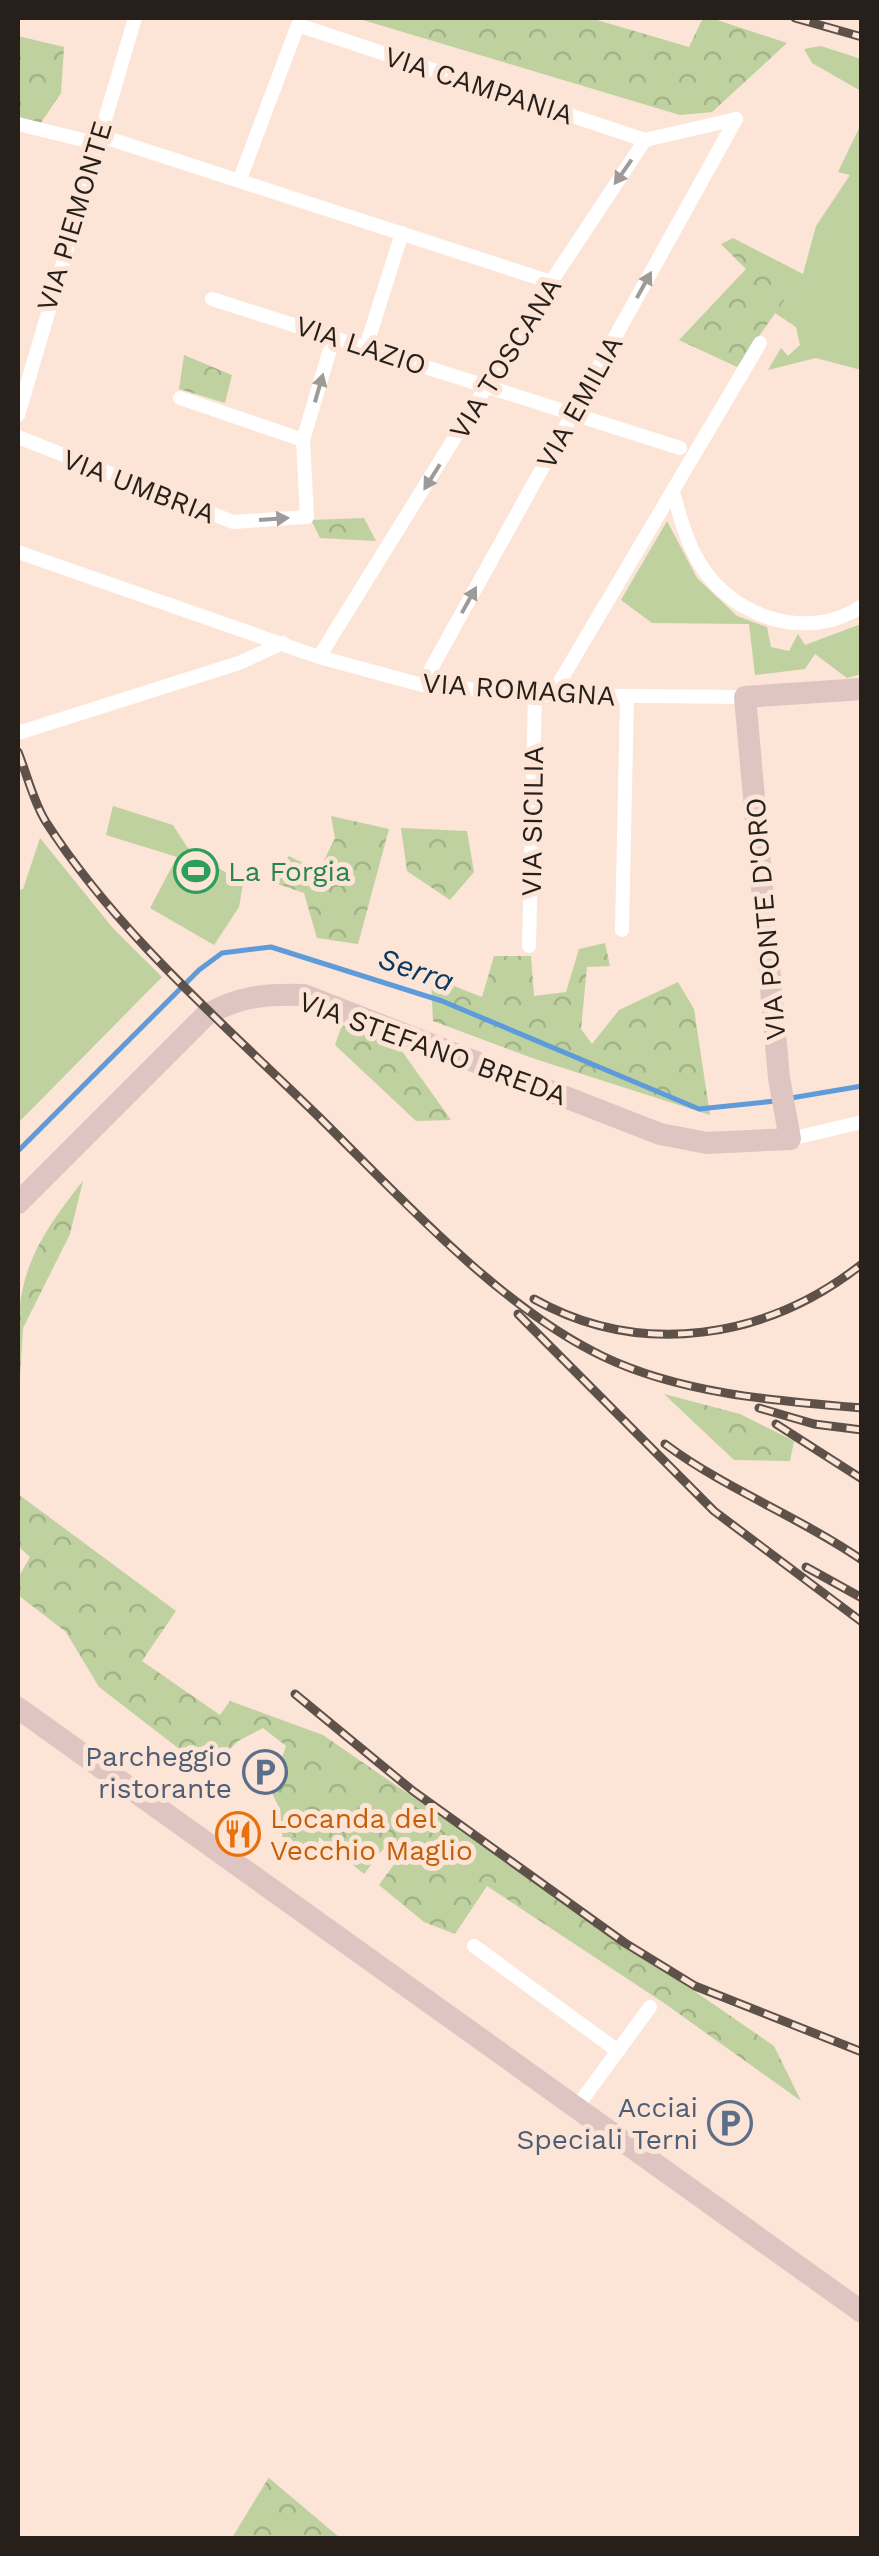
<svg xmlns="http://www.w3.org/2000/svg" width="879" height="2556" font-family="'Work Sans',sans-serif">
<style>
.green{fill:#bed19f}
.forest{fill:url(#forest-crowns)}
.lines{fill:none;stroke-linecap:round;stroke-linejoin:round}
.stream{stroke:#5d9bda;stroke-width:5}
.minor{stroke:#fff;stroke-width:14}
.primary{stroke:#dec5c1;stroke-width:22}
.rail-casing{stroke:#5d514a;stroke-width:9}
.rail{stroke:#fce4d7;stroke-width:5;stroke-dasharray:15;stroke-linecap:butt}
.oneway{fill:#9e9a98}
.labels{text-anchor:middle;stroke-width:10;stroke-linejoin:round;paint-order:stroke}
.street-label{font-size:28px;fill:#271f1a;stroke:#fce4d7}
.leisure-label{font-size:28px;fill:#27864d;stroke:#fce4d7;text-anchor:start}
.service-label{font-size:28px;fill:#4e5e75;stroke:#fce4d7;text-anchor:end}
.food-label{font-size:28px;fill:#c56008;stroke:#fce4d7;text-anchor:start}
.water-label{font-size:30px;font-style:italic;fill:#0b3861;stroke:#fce4d7}
</style>
<defs>
<pattern id="forest-crowns" width="20" height="18" patternUnits="userSpaceOnUse" patternTransform="scale(2.5)"><rect width="20" height="18" fill="#bed19f"/><path d="M2 6a3 3 0 1 1 6 0M12 15a3 3 0 1 1 6 0" fill="none" stroke="#a3b388"/></pattern>
</defs>
<rect width="100%" height="100%" fill="#fce4d7"/>
<g class="green">
<polygon points="821,46 861,59 861,91 812,63 804,49"/>
<polygon points="861,124 861,370 816,358 768,370 781,348 788,356 800,345 796,327 775,313 803,274 816,226 850,175 838,172"/>
<polygon points="667,521 697,578 737,616 767,627 771,647 789,651 798,634 805,645 861,624 861,674 847,678 815,654 805,669 755,675 749,624 652,623 621,600"/>
<polygon points="113,806 173,825 187,847 243,884 239,907 214,945 150,908 177,857 106,835"/>
<polygon points="40,838 112,927 162,977 18,1123 18,890 23,889"/>
</g>
<g class="forest">
<polygon points="356,18 590,18 689,47 703,18 711,18 787,43 712,112 680,115"/>
<polygon points="18,36 64,47 61,93 40,124 18,117"/>
<polygon points="733,238 803,274 737,367 679,340 746,269 721,244"/>
<polygon points="184,355 232,375 225,403 179,389"/>
<polygon points="364,518 376,541 320,538 311,520"/>
<polygon points="331,816 389,829 358,944 317,938 304,893 269,881 289,856 319,871 335,838"/>
<polygon points="401,828 467,831 474,872 450,900 407,871"/>
<polygon points="605,943 610,966 587,967 581,1029 592,1044 619,1010 678,982 694,1009 710,1115 535,1059 433,1021 431,977 482,997 494,956 531,956 534,996 566,992 579,949"/>
<polygon points="342,1025 399,1047 451,1120 416,1121 335,1045"/>
<path d="M83,1181L70,1234L23,1328L18,1412C17,1301 10,1271 83,1181Z"/>
<polygon points="664,1394 740,1414 794,1441 790,1461 734,1460"/>
<polygon points="18,1494 176,1611 142,1661 220,1715 230,1701 323,1735 774,2046 801,2101 664,2003 487,1886 455,1934 424,1922 379,1885 398,1859 383,1849 364,1874 319,1837 317,1853 285,1861 280,1810 271,1791 286,1746 263,1728 238,1741 208,1771 99,1687 66,1632 18,1595 18,1578 30,1557 18,1546"/>
<polygon points="269,2477 269,2478 340,2538 232,2538"/>
</g>
<g class="lines">
<g class="stream">
<polyline points="791,1098 862,1086"/>
<polyline points="18,1151 199,970 222,953 271,947 442,1001 699,1109 775,1101"/>
</g>
<g class="minor">
<polyline points="18,124 95,143"/>
<polyline points="98,135 551,282"/>
<polyline points="240,179 298,25 645,140"/>
<polyline points="212,299 680,448"/>
<polyline points="366,347 402,233"/>
<polyline points="180,398 303,440"/>
<polyline points="18,415 135,18"/>
<polyline points="18,437 233,522 307,517 303,440 334,336"/>
<path d="M673,492C680,517 686,541 700,564C732,617 808,643 862,606"/>
<polyline points="18,552 319,657 422,685 535,695 745,697"/>
<polyline points="319,657 551,282 645,140 736,119"/>
<polyline points="422,685 736,119"/>
<polyline points="552,695 760,343"/>
<polyline points="18,733 239,663 283,643"/>
<polyline points="622,930 627,697"/>
<polyline points="529,946 535,695"/>
<polyline points="790,1139 862,1122"/>
<polyline points="474,1946 618,2051"/>
<polyline points="576,2108 650,2007"/>
</g>
<g class="primary">
<path d="M18,1203L206,1015C240,996 265,994 304,995L660,1134L707,1143L790,1139L779,1078L745,697L862,689"/>
<polyline points="18,1708 862,2312"/>
</g>
<g class="rail-casing">
<g id="rail">
<polyline points="795,18 862,37"/>
<path d="M18,752C27,774 33,801 46,822C118,934 225,1025 319,1117C400,1197 500,1307 602,1356C681,1394 776,1401 862,1408"/>
<path d="M534,1299C641,1359 767,1339 862,1264"/>
<polyline points="518,1314 714,1511 862,1622"/>
<polyline points="759,1408 814,1424 862,1430"/>
<polyline points="776,1424 862,1479"/>
<path d="M665,1444C727,1490 798,1516 862,1560"/>
<polyline points="806,1567 862,1598"/>
<polyline points="295,1694 413,1791 625,1943 695,1986 862,2052"/>
</g>
</g>
<use href="#rail" class="rail"/>
</g>
<defs><path id="oneway-solid" d="M-6-.8H1V-3.2L6.5 0L1 3.2V.8H-6Z" transform="scale(2.5)"/></defs>
<g class="oneway">
<use href="#oneway-solid" transform="translate(623 172) rotate(125)"/>
<use href="#oneway-solid" transform="translate(644 285) rotate(-61)"/>
<use href="#oneway-solid" transform="translate(319 388) rotate(-74)"/>
<use href="#oneway-solid" transform="translate(432 477) rotate(122)"/>
<use href="#oneway-solid" transform="translate(274 519) rotate(-4)"/>
<use href="#oneway-solid" transform="translate(469 600) rotate(-61)"/>
</g>
<defs>
<g id="stadium-ring" transform="scale(2.25)"><circle r="9.5" fill="#fce4d7" stroke="#2e9e5b" stroke-width="1.5"/><path d="M0-5a6.5 5 0 1 0 0 10a6.5 5 0 1 0 0-10ZM-3.5-1.8h7v3.6h-7Z" fill="#2e9e5b"/></g>
<g id="parking-ring" transform="scale(2.25)"><circle r="9.5" fill="#fce4d7" stroke="#5c6f8a" stroke-width="1.5"/><path d="M-3.5-5.5H1a3.5 3.5 0 0 1 0 7H-1V5.5H-3.5ZM-1-3.4V-.6H.8a1.4 1.4 0 0 0 0-2.8Z" fill="#5c6f8a"/></g>
<g id="restaurant-ring" transform="scale(2.25)"><circle r="9.5" fill="#fce4d7" stroke="#e8710a" stroke-width="1.5"/><path d="M-5-6h1v4h1v-4h1v4h1v-4h1v5L-1.5 .5V6h-2V.5L-5-1ZM5-6V6H3V1.5H1.5Q1.5-4 5-6Z" fill="#e8710a"/></g>
</defs>
<g fill-rule="evenodd">
<use href="#stadium-ring" x="196" y="871"/>
<use href="#parking-ring" x="265" y="1772"/>
<use href="#restaurant-ring" x="238" y="1834"/>
<use href="#parking-ring" x="730" y="2123"/>
</g>
<g class="labels">
<g class="street-label">
<text transform="translate(479 85) rotate(18)" y="10">VIA CAMPANIA</text>
<text transform="translate(74 216) rotate(-73)" y="10">VIA PIEMONTE</text>
<text transform="translate(361 345) rotate(18)" y="10">VIA LAZIO</text>
<text transform="translate(505 358) rotate(-58)" y="10">VIA TOSCANA</text>
<text transform="translate(579 402) rotate(-61)" y="10">VIA EMILIA</text>
<text transform="translate(139 486) rotate(21)" y="10">VIA UMBRIA</text>
<text transform="translate(519 689) rotate(4)" y="10">VIA ROMAGNA</text>
<text transform="translate(532 821) rotate(-89)" y="10">VIA SICILIA</text>
<text transform="translate(765 919) rotate(-95)" y="10">VIA PONTE D'ORO</text>
<text transform="translate(433 1048) rotate(20)" y="10">VIA STEFANO BREDA</text>
</g>
<g class="leisure-label">
<text x="228" y="881">La Forgia</text>
</g>
<g class="service-label">
<text x="232" y="1766">Parcheggio<tspan x="232" dy="32">ristorante</tspan></text>
<text x="698" y="2117">Acciai<tspan x="698" dy="32">Speciali Terni</tspan></text>
</g>
<g class="food-label">
<text x="270" y="1828">Locanda del<tspan x="270" dy="32">Vecchio Maglio</tspan></text>
</g>
<g class="water-label">
<text transform="translate(416 970) rotate(19)" y="10">Serra</text>
</g>
</g>
<rect width="879" height="2556" fill="none" stroke="#271f1a" stroke-width="40"/>
</svg>
